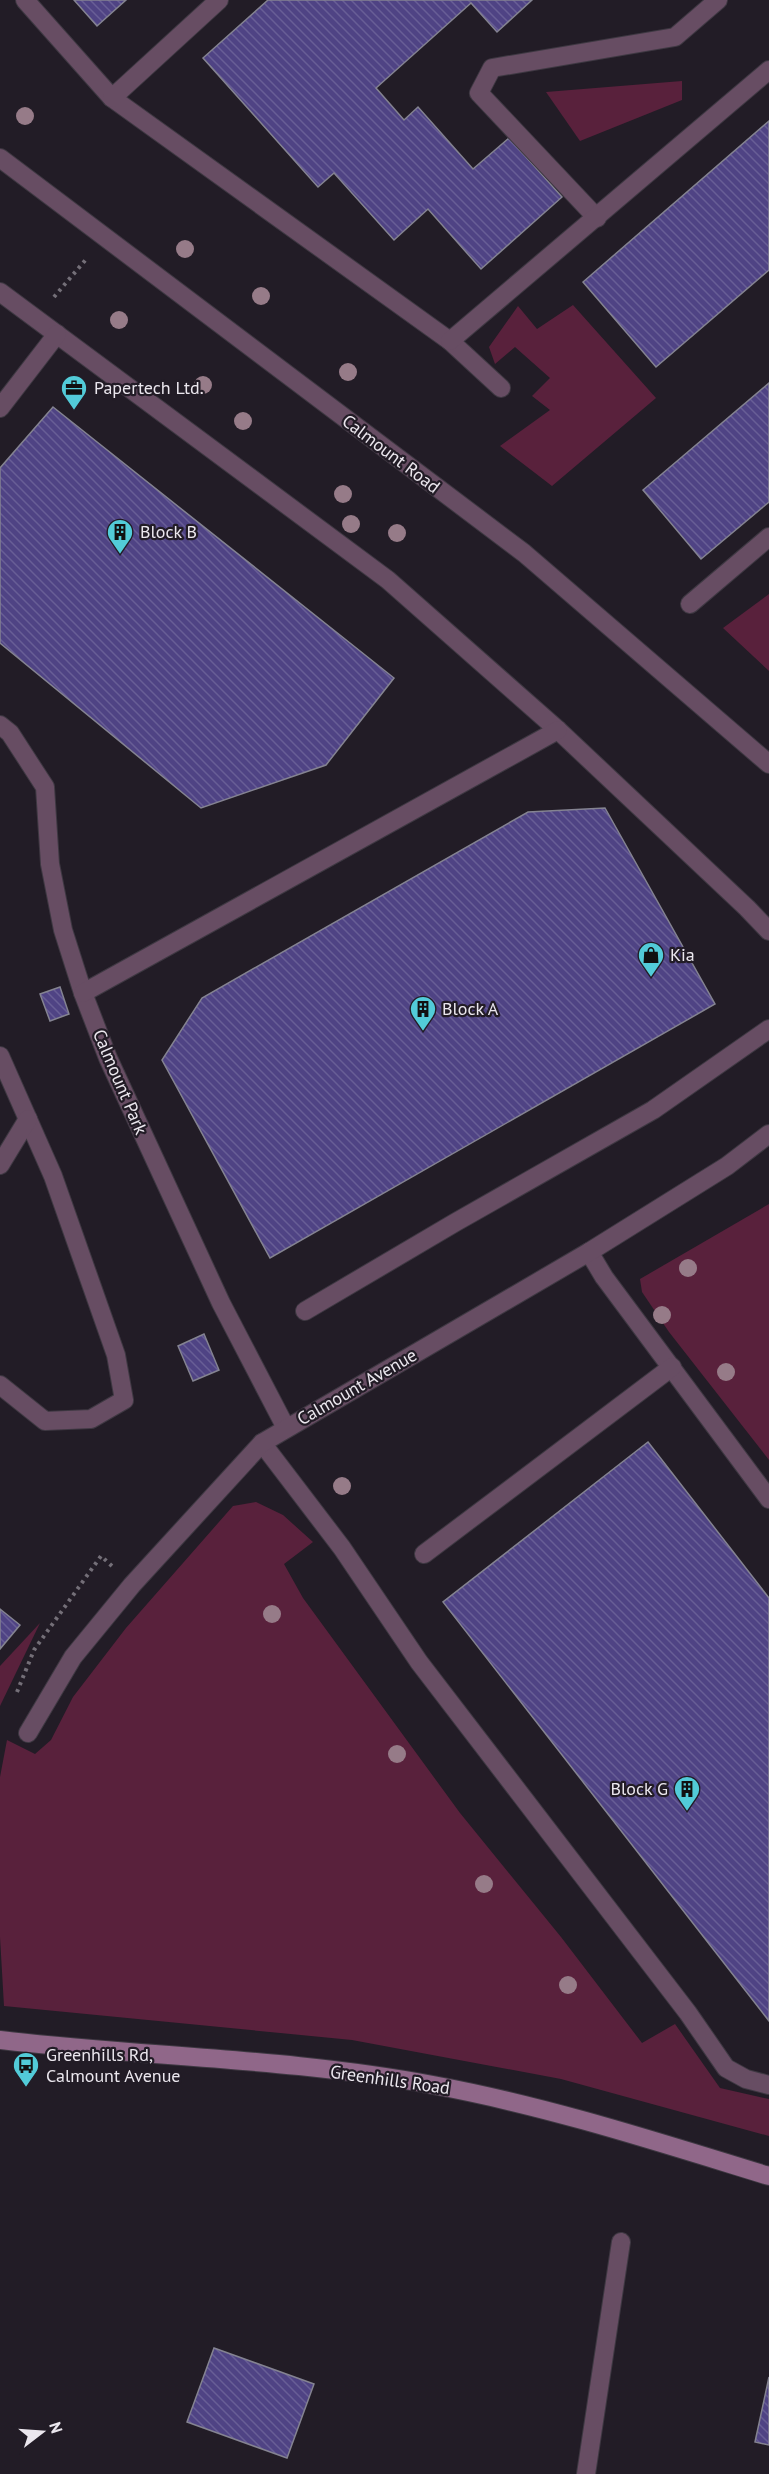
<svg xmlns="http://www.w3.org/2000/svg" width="769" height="2474" font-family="'PT Sans',sans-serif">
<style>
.grass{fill:#59213c}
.building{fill:url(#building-back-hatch);stroke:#848391;stroke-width:1.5}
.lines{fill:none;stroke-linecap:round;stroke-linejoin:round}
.lane-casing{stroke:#3e3842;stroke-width:20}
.street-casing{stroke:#3e3842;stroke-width:20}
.secondary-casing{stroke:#3e3842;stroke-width:20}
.path{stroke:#746f78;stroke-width:4;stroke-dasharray:3 4.5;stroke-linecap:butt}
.lane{stroke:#674d63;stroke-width:18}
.street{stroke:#674d63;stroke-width:18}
.secondary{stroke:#906789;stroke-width:18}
.tree{fill:#967b88}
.labels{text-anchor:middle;stroke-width:4.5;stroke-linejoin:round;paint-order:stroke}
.poi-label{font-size:18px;fill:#ebe7ee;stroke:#221c26;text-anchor:start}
.street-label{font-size:18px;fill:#ebe7ee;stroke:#221c26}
</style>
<defs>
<pattern id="building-back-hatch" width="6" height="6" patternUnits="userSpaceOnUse" patternTransform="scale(1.5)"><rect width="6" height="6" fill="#4f4384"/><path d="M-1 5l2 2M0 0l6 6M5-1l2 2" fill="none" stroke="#685e96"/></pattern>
</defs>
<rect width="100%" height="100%" fill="#221c26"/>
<g class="grass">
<polygon points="682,81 682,100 580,141 546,92"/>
<polygon points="573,305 656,398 552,486 500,446 550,410 532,396 550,378 515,347 495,364 489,347 518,306 537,329"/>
<polygon points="769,594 769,671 723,628"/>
<polygon points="769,1204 769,1460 669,1332 642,1292 640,1279"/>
<polygon points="256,1502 283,1515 313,1542 284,1564 303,1598 460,1813 561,1937 642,2043 675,2024 720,2088 769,2099 769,2136 561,2079 352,2040 4,2006 0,1937 0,1777 7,1740 35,1754 51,1740 73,1697 126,1628 233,1506"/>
<polygon points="40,1623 0,1706 0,1666"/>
</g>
<g class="building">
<polygon points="74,0 126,0 97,26"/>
<polygon points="268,0 532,0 497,32 471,3 376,88 404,120 418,107 473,169 509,138 562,197 481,269 428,209 394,240 334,173 318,187 203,58"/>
<polygon points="769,121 769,270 656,367 583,282"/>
<polygon points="769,383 769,502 701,559 643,490"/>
<polygon points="53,407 394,678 326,765 201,808 0,643 0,468"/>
<polygon points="605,808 715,1004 270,1258 162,1060 202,998 528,812"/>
<polygon points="60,987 69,1014 50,1021 40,994"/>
<polygon points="204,1334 219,1370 193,1381 178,1346"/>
<polygon points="648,1442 769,1598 769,2021 443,1602"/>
<polygon points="0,1609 20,1625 0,1649"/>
<polygon points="214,2348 314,2384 287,2458 187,2422"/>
<polygon points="769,2377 769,2445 755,2442"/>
</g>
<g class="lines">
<g class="lane-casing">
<g id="lane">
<polyline points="25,0 112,98 450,341 501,388"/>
<polyline points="112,98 219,0"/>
<polyline points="597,218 479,93 492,68 675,37 718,0"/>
<polyline points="0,292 388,580 558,730 747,908 769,931"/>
<polyline points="450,341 769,70"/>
<polyline points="0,408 57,334"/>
<polyline points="690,604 769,537"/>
<polyline points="0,725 10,733 45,787 50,864 63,930 83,993 108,1058 221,1303 286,1428"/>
<polyline points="83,993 558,730"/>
<polyline points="0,1056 53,1176 116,1355 124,1400 91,1419 45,1421 0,1385"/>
<polyline points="0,1165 28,1119"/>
<polyline points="589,1252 604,1277 769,1499"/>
<polyline points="305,1311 456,1222 653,1110 769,1029"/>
<polyline points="262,1443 342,1548 419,1662 688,2013 726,2068 746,2079 769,2085"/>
<polyline points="424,1554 672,1367"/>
<polyline points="586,2474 621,2242"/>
</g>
</g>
<g class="street-casing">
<g id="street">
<polyline points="0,158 524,553 769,764"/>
<polyline points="28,1733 73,1657 132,1585 262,1443 589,1252 727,1166 769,1134"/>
</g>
</g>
<g class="secondary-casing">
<path id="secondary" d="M0,2040C144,2057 290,2058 433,2085C547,2106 658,2142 769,2176"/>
</g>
<g class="path">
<polyline points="54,297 88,257"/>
<polyline points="17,1692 34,1650 101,1556 112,1566"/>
</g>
<use href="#lane" class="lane"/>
<use href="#street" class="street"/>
<use href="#secondary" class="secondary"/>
</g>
<g class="tree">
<circle cx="25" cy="116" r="9"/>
<circle cx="185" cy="249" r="9"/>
<circle cx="261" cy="296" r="9"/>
<circle cx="119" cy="320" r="9"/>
<circle cx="348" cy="372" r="9"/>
<circle cx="203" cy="385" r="9"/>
<circle cx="243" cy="421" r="9"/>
<circle cx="343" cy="494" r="9"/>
<circle cx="351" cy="524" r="9"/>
<circle cx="397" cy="533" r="9"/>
<circle cx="688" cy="1268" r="9"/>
<circle cx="662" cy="1315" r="9"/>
<circle cx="726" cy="1372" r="9"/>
<circle cx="342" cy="1486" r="9"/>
<circle cx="272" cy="1614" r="9"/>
<circle cx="397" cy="1754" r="9"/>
<circle cx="484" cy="1884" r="9"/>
<circle cx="568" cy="1985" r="9"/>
</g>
<defs>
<g id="office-pin" transform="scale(1.35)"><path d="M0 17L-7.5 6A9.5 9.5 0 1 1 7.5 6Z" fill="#52cbd8" stroke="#221c26"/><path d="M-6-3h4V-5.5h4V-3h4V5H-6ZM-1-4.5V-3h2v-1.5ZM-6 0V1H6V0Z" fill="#111"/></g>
<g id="building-pin" transform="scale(1.35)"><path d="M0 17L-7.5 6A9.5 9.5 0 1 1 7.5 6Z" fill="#52cbd8" stroke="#221c26"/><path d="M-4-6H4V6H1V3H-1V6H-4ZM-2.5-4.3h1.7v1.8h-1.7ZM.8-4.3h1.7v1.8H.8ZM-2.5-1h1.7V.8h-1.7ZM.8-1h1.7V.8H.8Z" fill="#111"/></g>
<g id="shop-pin" transform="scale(1.35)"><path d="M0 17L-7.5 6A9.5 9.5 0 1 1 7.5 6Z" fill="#52cbd8" stroke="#221c26"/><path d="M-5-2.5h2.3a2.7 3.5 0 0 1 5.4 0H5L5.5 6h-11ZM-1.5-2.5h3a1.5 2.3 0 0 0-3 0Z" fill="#111"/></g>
<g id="bus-pin" transform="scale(1.35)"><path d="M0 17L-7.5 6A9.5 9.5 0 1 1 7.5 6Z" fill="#52cbd8" stroke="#221c26"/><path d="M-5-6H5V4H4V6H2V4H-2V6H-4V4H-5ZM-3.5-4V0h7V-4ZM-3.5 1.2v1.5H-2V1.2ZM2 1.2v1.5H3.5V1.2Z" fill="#111"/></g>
</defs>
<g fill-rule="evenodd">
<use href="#office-pin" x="74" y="388"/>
<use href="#building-pin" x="120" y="532"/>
<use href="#shop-pin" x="651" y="955"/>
<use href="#building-pin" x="423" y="1009"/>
<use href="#building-pin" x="687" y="1789"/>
<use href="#bus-pin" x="26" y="2065"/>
</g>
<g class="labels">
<g class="poi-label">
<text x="94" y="394">Papertech Ltd.</text>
<text x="140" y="538">Block B</text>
<text x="670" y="961">Kia</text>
<text x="442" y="1015">Block A</text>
<text x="668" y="1795" text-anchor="end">Block G</text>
<text x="46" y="2061">Greenhills Rd,<tspan x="46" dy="21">Calmount Avenue</tspan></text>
</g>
<g class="street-label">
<text transform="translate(391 454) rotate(37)" y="6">Calmount Road</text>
<text transform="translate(120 1082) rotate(67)" y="6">Calmount Park</text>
<text transform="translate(357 1387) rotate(-30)" y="6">Calmount Avenue</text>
<text transform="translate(390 2080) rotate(8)" y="6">Greenhills Road</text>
</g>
</g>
<g transform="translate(42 2432) rotate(73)" stroke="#221c26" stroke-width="4.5" paint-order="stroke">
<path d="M0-4.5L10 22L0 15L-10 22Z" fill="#ebe7ee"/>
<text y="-9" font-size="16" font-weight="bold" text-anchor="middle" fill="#ebe7ee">N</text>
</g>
</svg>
